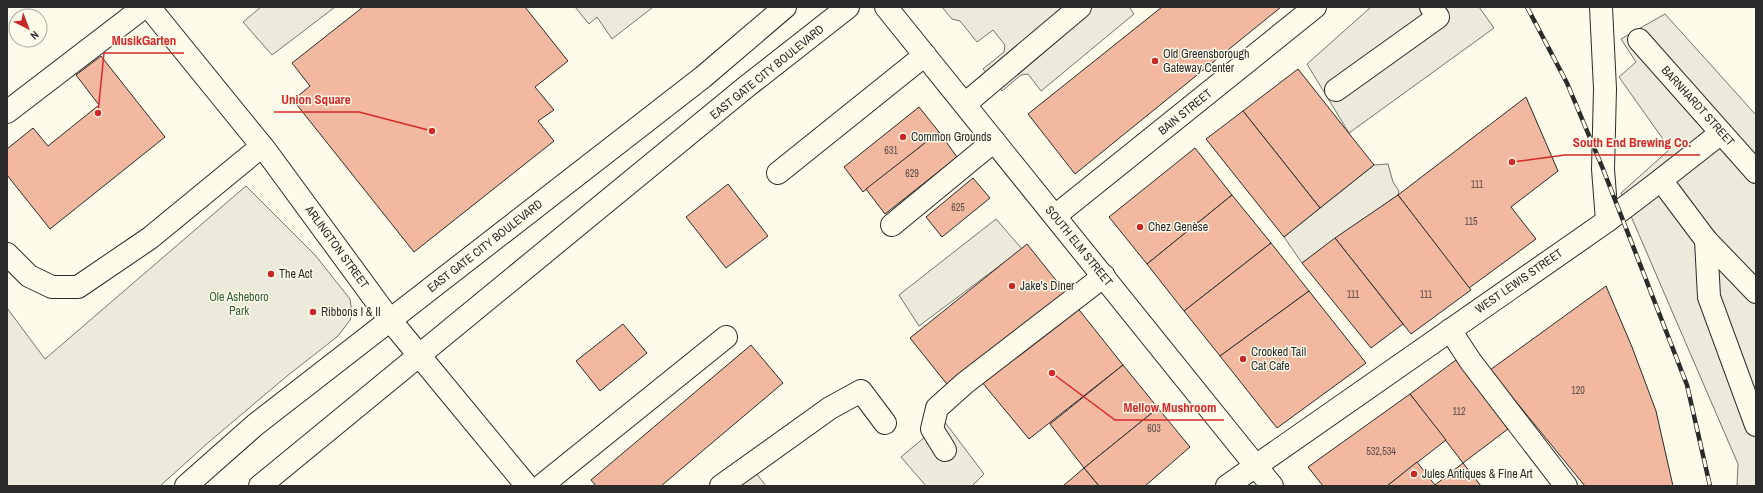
<svg xmlns="http://www.w3.org/2000/svg" width="1763" height="493" font-family="'Archivo Narrow',sans-serif">
<style>
.green{fill:#ecebdb;stroke:#74746e}
.parking{fill:#eceadb;stroke:#74746e}
.building{fill:#f2b8a0;stroke:#2b2b2b}
.lines{fill:none;stroke-linecap:round;stroke-linejoin:round}
.minor-casing{stroke:#2b2b2b;stroke-width:24}
.major-casing{stroke:#2b2b2b;stroke-width:24}
.minor{stroke:#fdfbea;stroke-width:22}
.major{stroke:#fdfbea;stroke-width:22}
.rail-casing{stroke:#2b2b2b;stroke-width:4.5}
.rail{stroke:#fdfbea;stroke-width:3;stroke-dasharray:9;stroke-linecap:butt}
.poi-dot{fill:#c62828;stroke:#fdfbea;stroke-width:1.5}
.labels{text-anchor:middle;stroke-width:3;stroke-linejoin:round;paint-order:stroke}
.number-label{font-size:10px;fill:#5d4e48}
.poi-label{font-size:12px;fill:#2b2b2b;stroke:#fdfbea;text-anchor:start}
.street-label{font-size:12px;fill:#2b2b2b;stroke:#fdfbea}
.park-label{font-size:12px;fill:#34623c;stroke:#fdfbea}
.leader{fill:none;stroke:#d62828;stroke-width:1.5}
.callout-dot{fill:#d62828;stroke:#fdfbea;stroke-width:1.5}
.callout-label{font-size:13px;text-anchor:middle;font-weight:bold;fill:#d62828;stroke:#fdfbea;stroke-width:3;stroke-linejoin:round;paint-order:stroke}
</style>
<rect width="100%" height="100%" fill="#fdfbea"/>
<g class="green">
<polygon points="1388,164 1393,182 1399,191 1398,195 1302,263 1284,237 1374,165"/>
<polygon points="246,186 315,255 350,299 352,313 350,320 338,336 287,376 210,441 160,486 7,486 7,308 45,359"/>
</g>
<g class="parking">
<polygon points="261,7 335,7 272,55 243,22"/>
<polygon points="575,7 653,7 612,39 597,17 589,24"/>
<polygon points="942,7 1129,7 1134,14 1041,91 1028,74 1021,75 1002,91 983,69 1004,52 1005,45 993,30 977,42 960,21 952,19"/>
<polygon points="1371,7 1479,7 1494,28 1349,133 1307,64"/>
<polygon points="1665,14 1756,115 1756,486 1737,486 1738,464 1621,193 1670,149 1619,77 1636,62 1621,39"/>
<polygon points="996,219 1022,249 919,326 899,295"/>
<polygon points="944,421 984,474 972,486 926,486 901,457"/>
<polygon points="756,473 766,486 739,486"/>
</g>
<g class="building">
<polygon points="363,7 525,7 568,61 535,87 554,110 538,121 554,141 414,252 293,100 310,86 292,63"/>
<polygon points="1162,7 1281,7 1075,174 1028,114"/>
<polygon points="101,56 165,137 50,229 7,175 7,149 33,128 48,146 99,105 76,75"/>
<polygon points="1298,69 1374,165 1320,208 1243,111"/>
<polygon points="1526,97 1558,171 1511,207 1536,239 1469,288 1398,195"/>
<polygon points="919,107 939,132 863,192 844,167"/>
<polygon points="1243,111 1320,208 1284,237 1206,139"/>
<polygon points="939,132 957,157 885,214 866,189"/>
<polygon points="1195,148 1232,195 1147,264 1109,217"/>
<polygon points="973,178 990,198 942,237 926,217"/>
<polygon points="728,184 768,236 726,268 686,217"/>
<polygon points="1232,195 1271,243 1184,311 1147,264"/>
<polygon points="1398,195 1471,290 1411,334 1335,238"/>
<polygon points="1335,238 1403,324 1371,348 1302,263"/>
<polygon points="1271,243 1309,291 1220,356 1184,311"/>
<polygon points="1027,244 1067,294 950,388 910,338"/>
<polygon points="1606,286 1632,347 1656,411 1673,486 1585,486 1490,370"/>
<polygon points="1309,291 1366,363 1277,428 1220,356"/>
<polygon points="1076,306 1123,365 1029,439 981,381"/>
<polygon points="623,324 647,353 600,391 576,361"/>
<polygon points="751,345 783,383 661,486 596,486 591,480"/>
<polygon points="1456,360 1508,429 1463,463 1410,394"/>
<polygon points="1123,365 1158,408 1084,468 1050,424"/>
<polygon points="1410,394 1446,440 1387,486 1323,486 1308,467"/>
<polygon points="1158,408 1190,447 1145,486 1099,486 1084,468"/>
<polygon points="1417,462 1435,485 1434,486 1387,486"/>
<polygon points="1463,463 1481,486 1434,486 1435,485"/>
<polygon points="1084,468 1099,486 1063,486"/>
</g>
<g class="lines">
<g class="minor-casing">
<g id="minor">
<polyline points="149,7 266,151 390,320 527,486"/>
<polyline points="1639,40 1756,172"/>
<polyline points="1336,90 1438,17 1431,7"/>
<polyline points="965,104 1080,7"/>
<polyline points="7,112 144,7"/>
<polyline points="778,173 925,55"/>
<polyline points="1661,180 1721,133"/>
<polyline points="1055,216 1315,7"/>
<polyline points="1607,221 1661,180 1706,240 1709,297 1756,425"/>
<polyline points="892,225 994,141"/>
<polyline points="1706,240 1756,292"/>
<polyline points="7,254 29,276 52,287 78,287 150,238 262,146"/>
<polyline points="1450,330 1471,362 1566,486"/>
<polyline points="945,450 932,429 937,408 965,383 1104,276"/>
<polyline points="541,486 726,337"/>
<polyline points="721,486 830,408 861,391 885,423"/>
<polyline points="1227,486 1607,221 1603,169 1605,89 1601,7"/>
</g>
</g>
<g class="major-casing">
<g id="major">
<polyline points="886,7 1272,486"/>
<polyline points="186,486 255,425 703,77 785,7"/>
<polyline points="260,486 746,87 848,7"/>
</g>
</g>
<use href="#minor" class="minor"/>
<use href="#major" class="major"/>
<g class="rail-casing">
<polyline id="rail" points="1527,7 1567,83 1603,169 1687,385 1710,486"/>
</g>
<use href="#rail" class="rail"/>
</g>
<g class="poi-dot">
<circle cx="1155" cy="61" r="4"/>
<circle cx="903" cy="137" r="4"/>
<circle cx="1140" cy="227" r="4"/>
<circle cx="271" cy="274" r="4"/>
<circle cx="1012" cy="286" r="4"/>
<circle cx="313" cy="312" r="4"/>
<circle cx="1243" cy="359" r="4"/>
<circle cx="1414" cy="474" r="4"/>
</g>
<g class="labels">
<g class="number-label">
<text x="891" y="154">631</text>
<text x="912" y="177">629</text>
<text x="1477" y="188">111</text>
<text x="958" y="211">625</text>
<text x="1471" y="225">115</text>
<text x="1353" y="298">111</text>
<text x="1426" y="298">111</text>
<text x="1578" y="394">120</text>
<text x="1459" y="415">112</text>
<text x="1154" y="432">603</text>
<text x="1381" y="455">532,534</text>
</g>
<g class="poi-label">
<text x="1163" y="58">Old Greensborough<tspan x="1163" dy="14">Gateway Center</tspan></text>
<text x="911" y="141">Common Grounds</text>
<text x="1148" y="231">Chez Genèse</text>
<text x="279" y="278">The Act</text>
<text x="1020" y="290">Jake's Diner</text>
<text x="321" y="316">Ribbons I &amp; II</text>
<text x="1251" y="356">Crooked Tail<tspan x="1251" dy="14">Cat Cafe</tspan></text>
<text x="1422" y="478">Jules Antiques &amp; Fine Art</text>
</g>
<g class="street-label">
<text transform="translate(767 72) rotate(-39)" y="4">EAST GATE CITY BOULEVARD</text>
<text transform="translate(1698 106) rotate(48)" y="4">BARNHARDT STREET</text>
<text transform="translate(1185 112) rotate(-39)" y="4">BAIN STREET</text>
<text transform="translate(485 246) rotate(-38)" y="4">EAST GATE CITY BOULEVARD</text>
<text transform="translate(1079 246) rotate(51)" y="4">SOUTH ELM STREET</text>
<text transform="translate(337 247) rotate(54)" y="4">ARLINGTON STREET</text>
<text transform="translate(1519 281) rotate(-35)" y="4">WEST LEWIS STREET</text>
</g>
<g class="park-label">
<text x="239" y="301">Ole Asheboro<tspan x="239" dy="14">Park</tspan></text>
</g>
</g>
<path class="leader" d="M98 113L104 53H184M432 131L359 112H274M1512 162L1565 155H1700M1052 373L1115 420H1224"/>
<g class="callout-dot">
<circle cx="98" cy="113" r="4"/>
<circle cx="432" cy="131" r="4"/>
<circle cx="1512" cy="162" r="4"/>
<circle cx="1052" cy="373" r="4"/>
</g>
<g class="callout-label">
<text x="144" y="45">MusikGarten</text>
<text x="316" y="104">Union Square</text>
<text x="1632" y="147">South End Brewing Co.</text>
<text x="1170" y="412">Mellow Mushroom</text>
</g>
<rect width="1763" height="493" fill="none" stroke="#2b2b2b" stroke-width="16"/>
<g transform="translate(28 28) rotate(138)"><circle r="19" fill="#fdfbea" stroke="#a9a89e"/>
<path d="M0-3L7 15L0 10L-7 15Z" fill="#c62828"/>
<text y="-6" font-size="11" font-weight="bold" text-anchor="middle" fill="#2b2b2b">N</text>
</g>
</svg>
